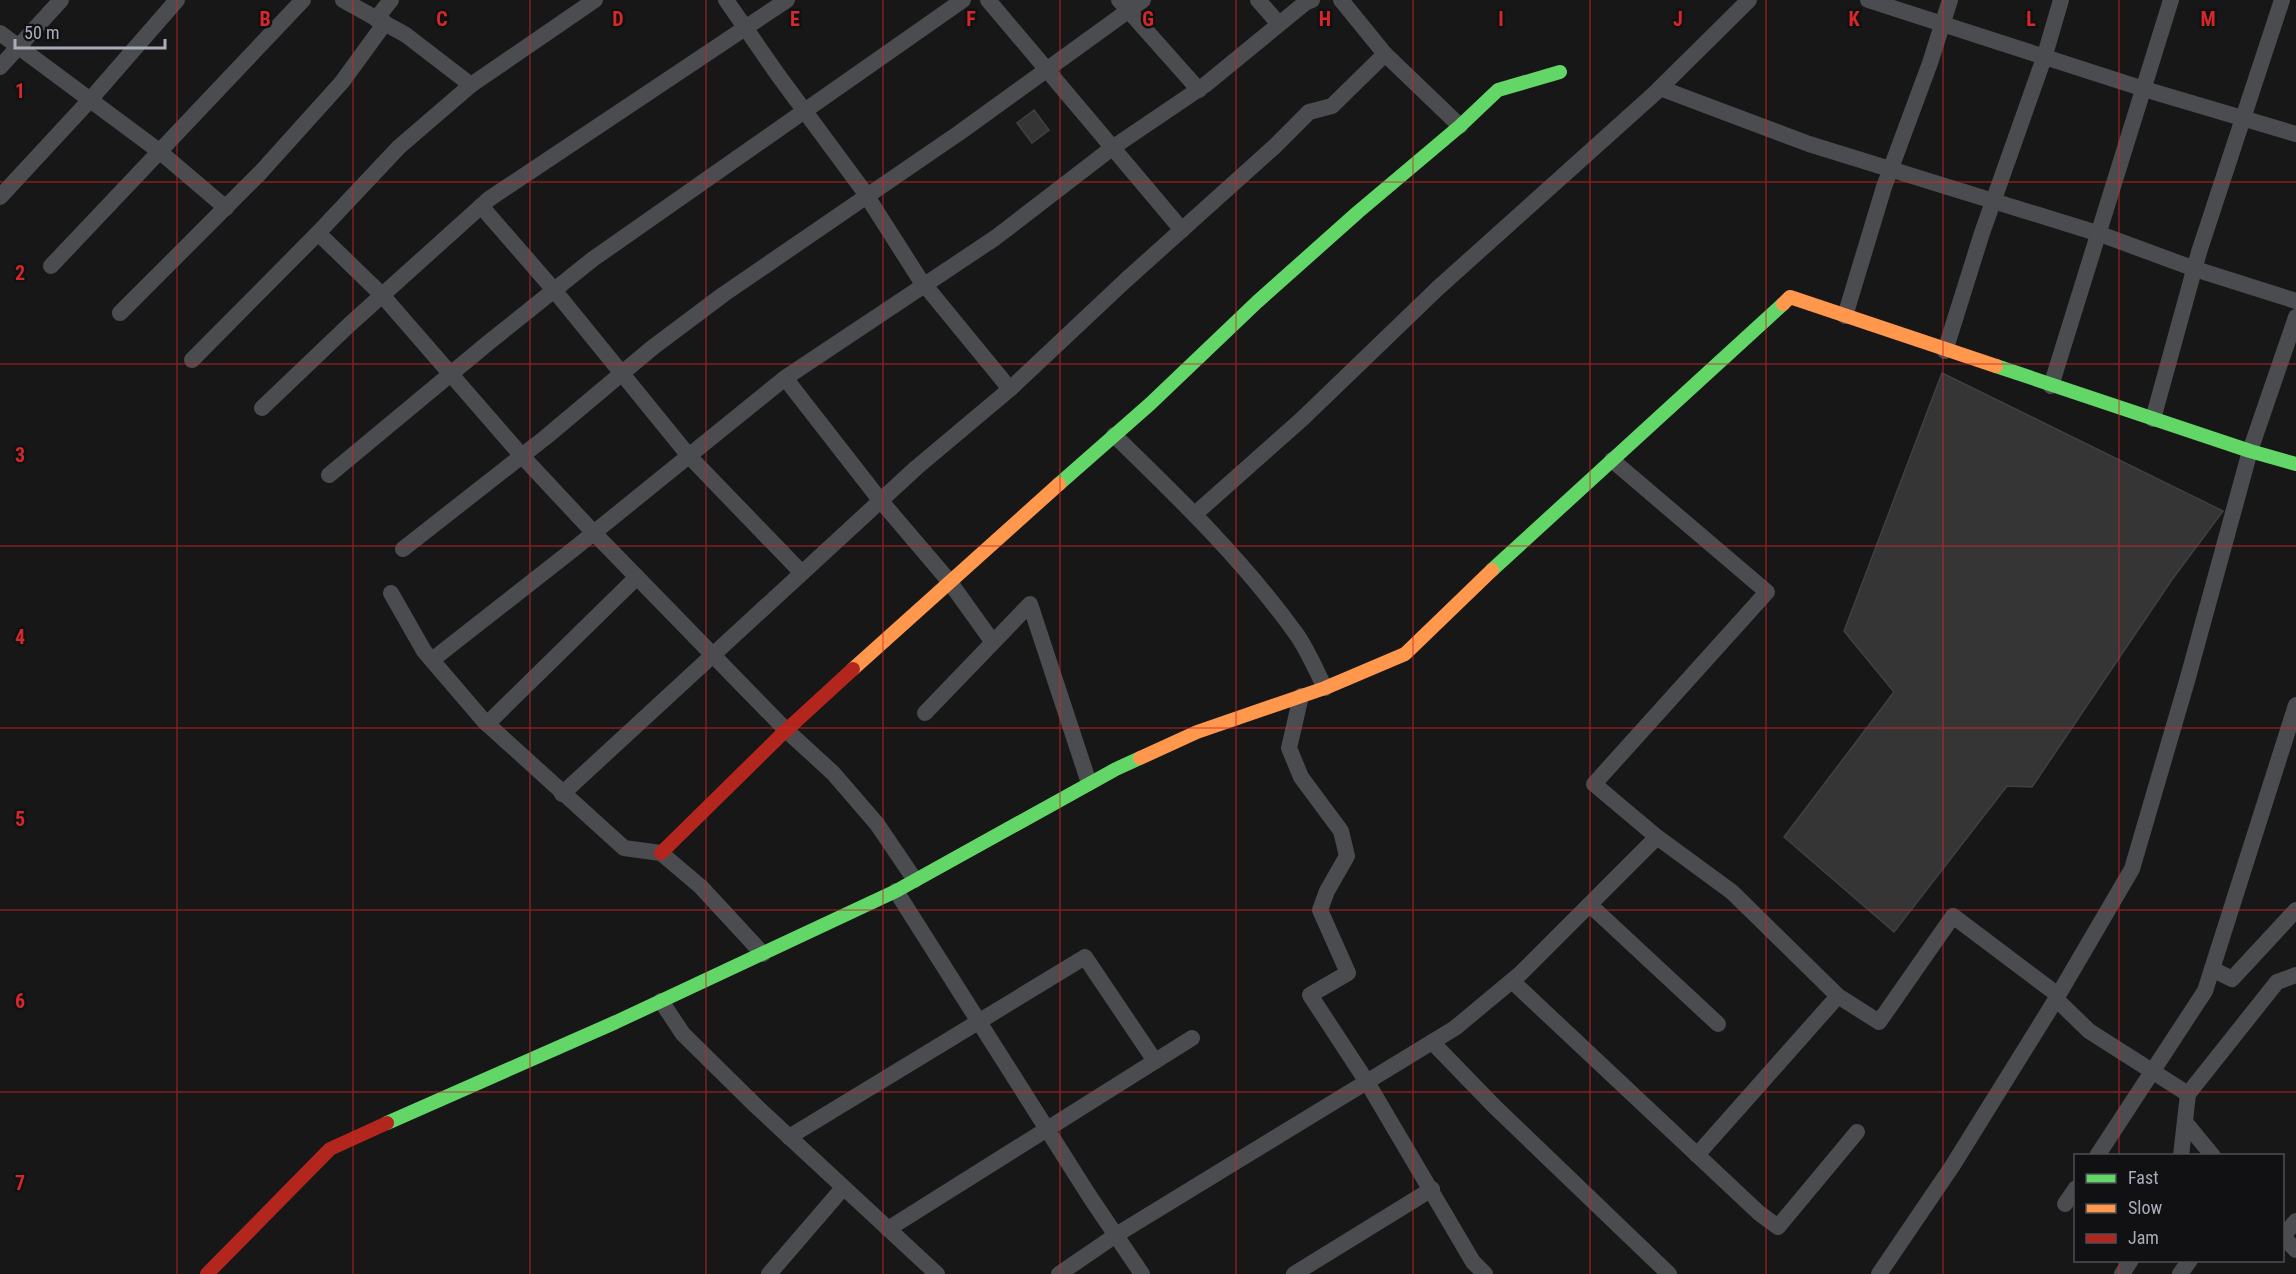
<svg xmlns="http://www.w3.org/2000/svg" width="2296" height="1274" font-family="'Roboto Condensed',sans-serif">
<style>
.building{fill:#353536;stroke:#3f4043;stroke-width:1.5}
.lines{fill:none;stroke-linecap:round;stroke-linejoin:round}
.street{stroke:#4b4c50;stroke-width:16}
.fast{stroke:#63d668;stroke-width:14}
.slow{stroke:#ff974d;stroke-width:14}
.jam{stroke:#b3261e;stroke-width:14}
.grid{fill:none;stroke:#d62828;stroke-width:1.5;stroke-opacity:0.55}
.grid-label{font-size:20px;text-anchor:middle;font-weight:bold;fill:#d62828;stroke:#111113;stroke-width:5;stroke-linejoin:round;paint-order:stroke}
</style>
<rect width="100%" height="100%" fill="#171717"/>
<g class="building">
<polygon points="1034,110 1049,130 1032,143 1017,123"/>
<polygon points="1942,373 2223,511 2171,581 2032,787 2007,786 1894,932 1784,837 1894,692 1844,631"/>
</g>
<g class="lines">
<g class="street">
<polyline points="343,0 406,35 471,85"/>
<polyline points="726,0 778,75 863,190 919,278 1010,389"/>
<polyline points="988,0 1182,230"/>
<polyline points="1119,0 1199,90"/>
<polyline points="1258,0 1279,24"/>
<polyline points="1341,0 1385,54 1460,126"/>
<polyline points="1868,0 2144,89 2296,134"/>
<polyline points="376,19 391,0"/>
<polyline points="0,33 159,151 226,208"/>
<polyline points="0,67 61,0"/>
<polyline points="1660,88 1809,144 2100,234 2195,269 2296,301"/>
<polyline points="0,197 89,101 177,0"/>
<polyline points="481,206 554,290 689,456 801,572"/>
<polyline points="318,233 382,295 522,456 594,533 786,730 833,773 877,824 915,880"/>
<polyline points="51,266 303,0"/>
<polyline points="120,313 260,173 342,82 385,23"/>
<polyline points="1845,316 1884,187 1930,63 1950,0"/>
<polyline points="1945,351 1982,233 2044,58 2061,0"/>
<polyline points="192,360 318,233 399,147 471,85 595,0"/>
<polyline points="785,378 880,500 949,581 992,641"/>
<polyline points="2051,386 2171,0"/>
<polyline points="262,408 349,325 489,199 787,0"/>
<polyline points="2153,419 2199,252 2282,0"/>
<path d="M1114,435C1179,498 1244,561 1297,635C1308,651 1316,670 1325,688"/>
<polyline points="1612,460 1767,592 1594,784 1657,837 1732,892 1838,996 1879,1022 1953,916 2058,995"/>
<polyline points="329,475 488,343 593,259 963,0"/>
<polyline points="1195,514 1302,419 1438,288 1654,94 1749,0"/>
<polyline points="403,549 546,437 652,348 724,294 959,133 1143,0"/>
<polyline points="391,593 424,651 484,721 624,848 661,853 701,887 763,954"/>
<polyline points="432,660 575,548 785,378 995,238 1112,148 1205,85 1305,3 1312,0"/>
<polyline points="1301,696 1289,748 1301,777 1341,831 1347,856 1327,891 1320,910 1348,973 1310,995 1367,1082 1473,1262 1485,1274"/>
<polyline points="925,713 1030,604 1089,783"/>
<polyline points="487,724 637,577"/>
<polyline points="562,794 916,468 1010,389 1126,280 1274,147 1309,112 1332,106 1385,54"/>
<polyline points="896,891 1090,1197 1142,1274"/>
<polyline points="1590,905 1718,1024"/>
<polyline points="2212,969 2232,979 2296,910"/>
<polyline points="1512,981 1759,1213 1778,1227 1857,1132"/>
<polyline points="2056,999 2089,1031 2188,1094 2277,982 2296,975"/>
<polyline points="661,1001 683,1034 756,1106 937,1274"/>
<polyline points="1432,1042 1494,1106 1669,1274"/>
<polyline points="2185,1122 2213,1156"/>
<polyline points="789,1137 1085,957 1155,1061"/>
<polyline points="1697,1155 1838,996"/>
<polyline points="2097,1156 2205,991 2296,705"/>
<polyline points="2181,1156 2188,1094"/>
<polyline points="2065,1204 2076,1188"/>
<polyline points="888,1229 1192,1038"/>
<polyline points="2282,1236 2296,1250"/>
<polyline points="2283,1236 2296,1221"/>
<polyline points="769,1274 843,1188"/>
<polyline points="1059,1274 1116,1235 1455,1028 1520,974 1657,837"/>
<polyline points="1294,1274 1432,1189"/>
<polyline points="1879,1274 1953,1165 2053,1004 2132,869 2187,681 2250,451 2296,317"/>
<polyline points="2122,1274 2131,1260"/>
<polyline points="2180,1274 2190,1260"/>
</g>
<g class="fast">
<polyline points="1996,366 2250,451 2296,464"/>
<polyline points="1059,484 1150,404 1257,302 1358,212 1460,126 1498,90 1560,72"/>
<polyline points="1492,570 1783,304"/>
<polyline points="387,1123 616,1022 896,891 1116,769 1140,758"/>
</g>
<g class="slow">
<polyline points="1783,304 1790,297 1996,366"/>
<polyline points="853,669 1059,484"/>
<polyline points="1140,758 1197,732 1325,688 1405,654 1492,570"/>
</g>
<g class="jam">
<polyline points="661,853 780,736 853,669"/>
<polyline points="207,1274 330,1149 387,1123"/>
</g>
</g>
<path class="grid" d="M177,0V1274M353,0V1274M530,0V1274M706,0V1274M883,0V1274M1060,0V1274M1236,0V1274M1413,0V1274M1590,0V1274M1766,0V1274M1943,0V1274M2119,0V1156M0,182H2296M0,364H2296M0,546H2296M0,728H2296M0,910H2296M0,1092H2296M2119,1260V1274"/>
<g class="grid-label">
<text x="265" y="26">B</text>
<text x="442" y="26">C</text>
<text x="618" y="26">D</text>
<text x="795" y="26">E</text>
<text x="971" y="26">F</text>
<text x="1148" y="26">G</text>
<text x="1325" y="26">H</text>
<text x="1501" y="26">I</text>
<text x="1678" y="26">J</text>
<text x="1854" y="26">K</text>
<text x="2031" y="26">L</text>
<text x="2208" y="26">M</text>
<text x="20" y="98">1</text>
<text x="20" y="280">2</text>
<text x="20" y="462">3</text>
<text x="20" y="644">4</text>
<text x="20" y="826">5</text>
<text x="20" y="1008">6</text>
<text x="20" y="1190">7</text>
</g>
<rect x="2074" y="1154" width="210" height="108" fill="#111113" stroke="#4d4f55" stroke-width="1.5"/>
<rect x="2086" y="1174" width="30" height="9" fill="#63d668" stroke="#4d4f55" stroke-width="1.5"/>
<text x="2128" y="1184" font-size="18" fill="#a8adb8">Fast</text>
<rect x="2086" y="1204" width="30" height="9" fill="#ff974d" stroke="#4d4f55" stroke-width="1.5"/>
<text x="2128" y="1214" font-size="18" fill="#a8adb8">Slow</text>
<rect x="2086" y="1234" width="30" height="9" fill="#b3261e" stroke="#4d4f55" stroke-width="1.5"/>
<text x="2128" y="1244" font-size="18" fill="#a8adb8">Jam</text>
<path d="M15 39v9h150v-9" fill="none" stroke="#a8adb8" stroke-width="3"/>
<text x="24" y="39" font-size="18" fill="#a8adb8" stroke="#111113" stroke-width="4.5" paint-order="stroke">50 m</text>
</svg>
